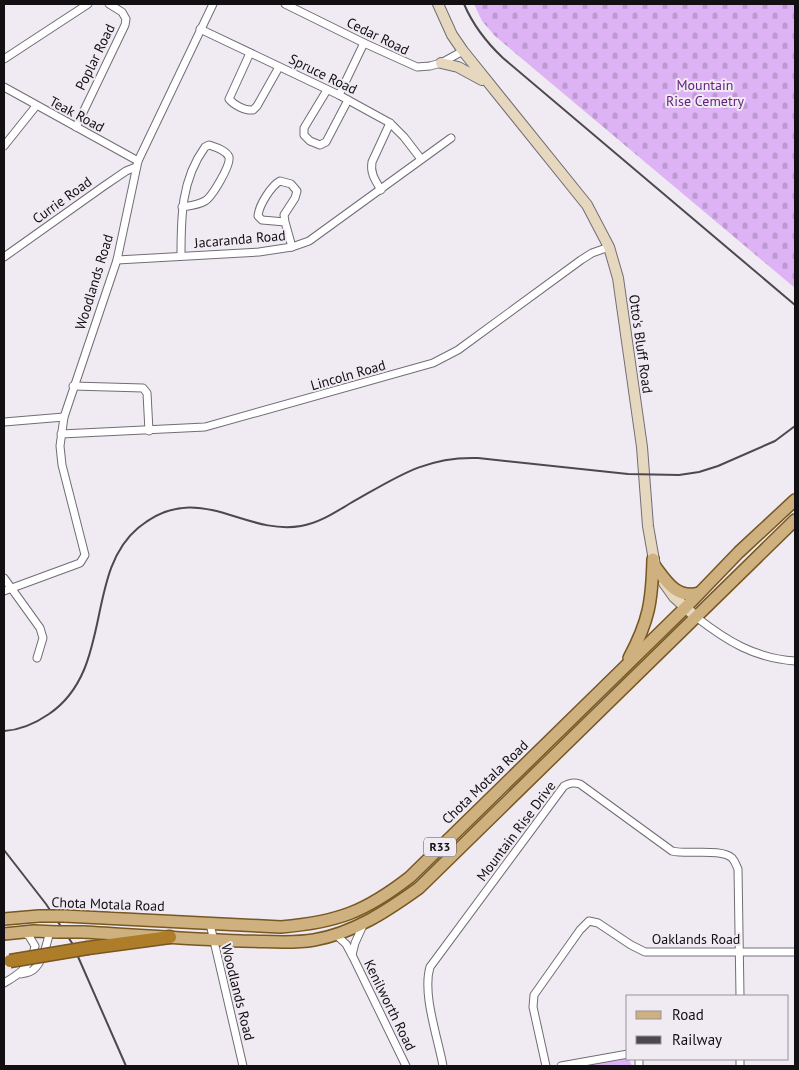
<svg xmlns="http://www.w3.org/2000/svg" width="799" height="1070" font-family="'PT Sans',sans-serif">
<style>
.grass{fill:url(#grass-tufts)}
.cemetery{fill:url(#cemetery-stones)}
.lines{fill:none;stroke-linecap:round;stroke-linejoin:round}
.minor-casing{stroke:#726d75;stroke-width:9}
.secondary-casing{stroke:#726d75;stroke-width:12}
.primary-casing{stroke:#775722;stroke-width:14}
.motorway-casing{stroke:#775722;stroke-width:15}
.minor{stroke:#fff;stroke-width:7}
.secondary{stroke:#e6d8bf;stroke-width:10}
.primary{stroke:#ceb17f;stroke-width:11}
.motorway{stroke:#ad7d2a;stroke-width:12}
.rail{stroke:#4c494e;stroke-width:2}
.primary-bridge-casing{stroke:#775722;stroke-width:14;stroke-linecap:butt}
.motorway-bridge-casing{stroke:#775722;stroke-width:15;stroke-linecap:butt}
.primary-bridge{stroke:#ceb17f;stroke-width:11}
.motorway-bridge{stroke:#ad7d2a;stroke-width:12}
.labels{text-anchor:middle;stroke-width:4;stroke-linejoin:round;paint-order:stroke}
.shield{fill:#f0eaf3;stroke:#555156;stroke-width:1}
.shield-label{font-size:12px;font-weight:bold;fill:#121013}
.street-label{font-size:14px;fill:#121013;stroke:#f0eaf3}
.park-label{font-size:14px;fill:#621f7f;stroke:#f0eaf3}
</style>
<defs>
<pattern id="grass-tufts" width="24" height="20" patternUnits="userSpaceOnUse" patternTransform="scale(1.25)"><rect width="24" height="20" fill="#deb3f5"/><path d="M3 7l-1-3M5 7V3M7 7l1-3M15 17l-1-3M17 17v-4M19 17l1-3" fill="none" stroke="#bd99d1"/></pattern>
<pattern id="cemetery-stones" width="16" height="16" patternUnits="userSpaceOnUse" patternTransform="scale(1.25)"><rect width="16" height="16" fill="#deb3f5"/><path d="M2 7V4a2 2 0 0 1 4 0v3zM10 15v-3a2 2 0 0 1 4 0v3z" fill="#bd99d1"/></pattern>
</defs>
<rect width="100%" height="100%" fill="#f0eaf3"/>
<polygon class="grass" points="628,1057 632,1066 572,1066"/>
<polygon class="cemetery" points="474,4 795,4 795,288 495,36 482,21"/>
<g class="lines">
<g class="minor-casing">
<g id="minor">
<polyline points="285,4 364,43 417,67 430,66 441,63 463,51"/>
<polyline points="200,29 339,95 390,123 404,137 421,159"/>
<path d="M250,53L229,99C234,105 245,111 253,110L257,106L279,67"/>
<polyline points="4,59 88,4"/>
<polyline points="4,87 138,161"/>
<polyline points="327,90 304,128 304,135 310,141 320,145 326,142 348,100"/>
<polyline points="339,95 364,43"/>
<polyline points="76,127 125,25 126,19 122,12 109,4"/>
<polyline points="4,146 36,106"/>
<path d="M381,190C375,180 370,173 372,162L390,123"/>
<path d="M285,222L284,215L295,198L297,191L291,184L280,181C271,186 259,205 258,216L262,220L285,222L292,247"/>
<path d="M181,256C181,217 181,180 205,147L209,145C215,147 226,150 229,157C231,165 212,197 205,201C198,205 189,206 182,207"/>
<polyline points="4,257 104,186 126,171 136,167"/>
<polyline points="117,260 259,252 292,247 309,241 451,138"/>
<polyline points="73,386 143,388 147,393 149,431"/>
<polyline points="4,422 64,417"/>
<polyline points="61,434 205,427 433,363 458,350 581,260 592,253 609,247"/>
<polyline points="4,578 40,628 43,638 37,658"/>
<polyline points="4,591 80,563 85,555 62,465 60,446 64,417 117,260 138,161 213,4"/>
<path d="M696,617C727,641 754,658 795,661"/>
<polyline points="210,924 243,1066"/>
<polyline points="335,934 346,944 352,955 406,1066"/>
<polyline points="352,955 355,943 364,923"/>
<path d="M21,974C25,973 29,973 33,970C43,962 47,943 50,931"/>
<path d="M4,983C20,974 32,965 35,946L29,936L23,932"/>
<polyline points="639,1059 639,1066"/>
<path d="M443,1066C438,1038 422,994 430,967L564,786C570,783 573,782 580,784L672,851C687,855 721,848 732,858C735,861 736,865 738,869L740,996"/>
<polyline points="546,1066 533,1007 534,995 580,930 589,921 598,923 631,945 645,952 795,952"/>
<polyline points="561,1066 628,1054"/>
<polyline points="740,1066 740,1059"/>
</g>
</g>
<g class="secondary-casing">
<g id="secondary">
<polyline points="438,4 452,35 463,51 587,205 609,247 618,278 642,447 648,526 655,566"/>
<polyline points="441,63 458,67 482,80"/>
<polyline points="664,583 674,597 696,617"/>
</g>
</g>
<g class="primary-casing">
<g id="primary">
<path d="M654,565C666,581 676,599 699,593"/>
<path d="M629,658C649,621 652,601 653,559"/>
<path d="M64,916L281,927C338,922 365,912 410,877L685,608L739,552L795,500"/>
<polyline points="4,919 39,916"/>
<path d="M83,932C136,935 189,939 242,941C266,941 291,944 314,940C354,933 387,911 419,888L795,520"/>
<polyline points="4,934 34,931 57,932"/>
</g>
</g>
<g class="motorway-casing">
<polyline id="motorway" points="88,948 170,937"/>
</g>
<use href="#minor" class="minor"/>
<use href="#secondary" class="secondary"/>
<use href="#primary" class="primary"/>
<use href="#motorway" class="motorway"/>
<g class="rail">
<path d="M464,4C473,25 486,42 503,58L795,305"/>
<path d="M4,731C20,730 36,723 49,714C114,670 84,573 138,528C198,478 242,536 301,526C319,523 334,513 349,504C394,479 424,456 478,458L628,474L679,475L699,472L718,466L775,441L795,426"/>
<polyline points="4,850 46,904 72,943 126,1066"/>
</g>
<g class="primary-bridge-casing">
<g id="primary-bridge">
<polyline points="39,916 64,916"/>
<polyline points="57,932 83,932"/>
</g>
</g>
<g class="motorway-bridge-casing">
<polyline id="motorway-bridge" points="10,961 88,948"/>
</g>
<use href="#primary-bridge" class="primary-bridge"/>
<use href="#motorway-bridge" class="motorway-bridge"/>
</g>
<g class="labels">
<rect class="shield" x="424" y="837.5" width="32" height="19" rx="4"/>
<g class="shield-label">
<text x="440" y="851">R33</text>
</g>
<g class="street-label">
<text transform="translate(378 36) rotate(26)" y="5">Cedar Road</text>
<text transform="translate(95 57) rotate(-64)" y="5">Poplar Road</text>
<text transform="translate(323 74) rotate(26)" y="5">Spruce Road</text>
<text transform="translate(77 114) rotate(28)" y="5">Teak Road</text>
<text transform="translate(62 200) rotate(-36)" y="5">Currie Road</text>
<text transform="translate(240 239) rotate(-5)" y="5">Jacaranda Road</text>
<text transform="translate(94 282) rotate(-73)" y="5">Woodlands Road</text>
<text transform="translate(641 344) rotate(82)" y="5">Otto's Bluff Road</text>
<text transform="translate(348 375) rotate(-16)" y="5">Lincoln Road</text>
<text transform="translate(485 782) rotate(-44)" y="5">Chota Motala Road</text>
<text transform="translate(516 831) rotate(-53)" y="5">Mountain Rise Drive</text>
<text transform="translate(108 904) rotate(2)" y="5">Chota Motala Road</text>
<text x="696" y="944">Oaklands Road</text>
<text transform="translate(238 992) rotate(76)" y="5">Woodlands Road</text>
<text transform="translate(390 1005) rotate(64)" y="5">Kenilworth Road</text>
</g>
<g class="park-label">
<text x="705" y="90">Mountain<tspan x="705" dy="16">Rise Cemetry</tspan></text>
</g>
</g>
<rect width="799" height="1070" fill="none" stroke="#121013" stroke-width="10"/>
<rect x="626" y="995" width="162" height="65" fill="#f0eaf3" stroke="#979399"/>
<rect x="636" y="1011" width="25" height="8" fill="#ceb17f" stroke="#979399"/>
<text x="672" y="1020" font-size="15" fill="#121013">Road</text>
<rect x="636" y="1036" width="25" height="8" fill="#4c494e" stroke="#979399"/>
<text x="672" y="1045" font-size="15" fill="#121013">Railway</text>
</svg>
